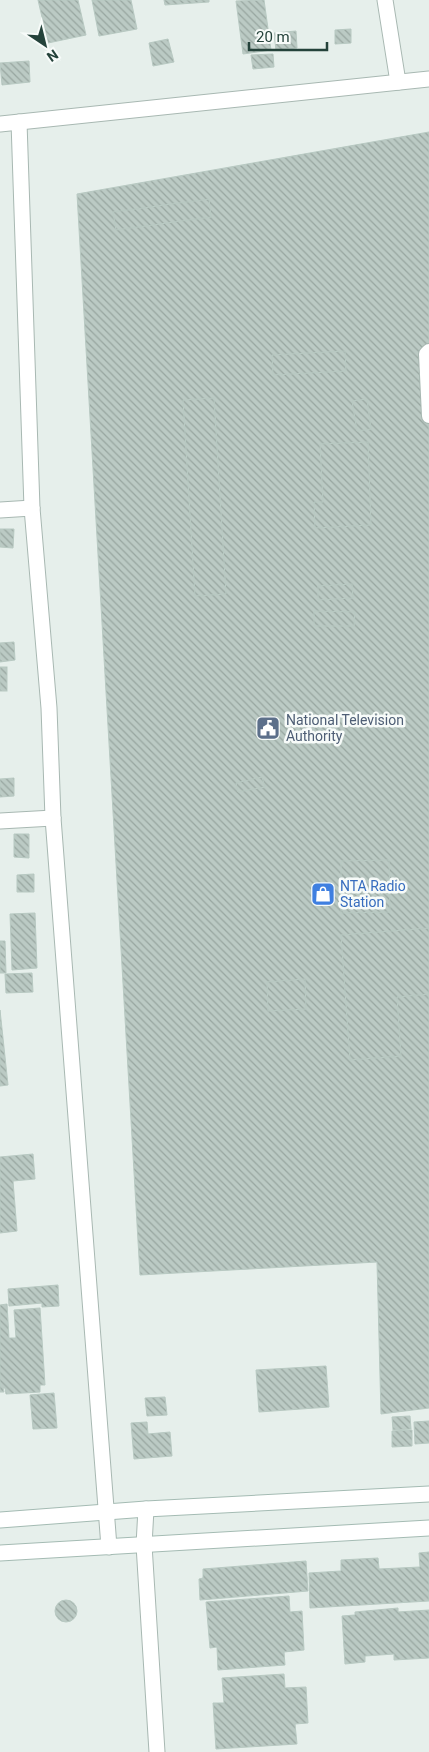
<svg xmlns="http://www.w3.org/2000/svg" width="429" height="1752" font-family="Roboto,sans-serif">
<style>
.building{fill:url(#building-back-hatch);stroke:#b8c9c2}
.lines{fill:none;stroke-linecap:round;stroke-linejoin:round}
.lane-casing{stroke:#a8b8b2;stroke-width:16}
.street-casing{stroke:#a8b8b2;stroke-width:17}
.secondary-casing{stroke:#a4bbb3;stroke-width:17}
.lane{stroke:#fff;stroke-width:14}
.street{stroke:#fff;stroke-width:15}
.secondary{stroke:#fff;stroke-width:15}
.labels{text-anchor:middle;stroke-width:5;stroke-linejoin:round;paint-order:stroke}
.service-label{font-size:14px;fill:#4e5e75;stroke:#f7fbf9;text-anchor:start}
.shop-label{font-size:14px;fill:#366cbe;stroke:#f7fbf9;text-anchor:start}
</style>
<defs>
<pattern id="building-back-hatch" width="6" height="6" patternUnits="userSpaceOnUse" patternTransform="scale(1.25)"><rect width="6" height="6" fill="#bbcac4"/><path d="M-1 5l2 2M0 0l6 6M5-1l2 2" fill="none" stroke="#98a6a0"/></pattern>
</defs>
<rect width="100%" height="100%" fill="#e6efeb"/>
<g class="building">
<polygon points="38,0 78,0 86,35 48,43"/>
<polygon points="92,0 131,0 137,29 99,36"/>
<polygon points="164,0 209,0 209,2 165,5"/>
<polygon points="264,0 271,50 243,54 236,1"/>
<polygon points="351,29 351,43 335,44 335,30"/>
<polygon points="296,31 297,48 276,50 274,33"/>
<polygon points="168,39 174,62 153,66 149,43"/>
<polygon points="273,54 274,67 253,69 251,55"/>
<polygon points="29,61 30,82 2,85 0,63"/>
<polygon points="429,132 429,1408 381,1414 377,1262 140,1275 77,194"/>
<polygon points="209,199 211,217 116,230 113,212"/>
<polygon points="345,351 346,371 273,375 272,355"/>
<polygon points="214,398 226,594 195,596 183,400"/>
<polygon points="367,399 371,429 357,431 352,401"/>
<polygon points="368,442 371,525 315,528 314,502 323,502 320,444"/>
<polygon points="0,529 14,529 13,548 0,547"/>
<polygon points="352,584 353,598 318,600 318,586"/>
<polygon points="314,611 355,612 354,626 314,626"/>
<polygon points="14,642 15,660 0,662 0,643"/>
<rect x="0" y="667" width="7" height="24"/>
<polygon points="262,777 265,787 238,792 236,783"/>
<polygon points="14,778 14,796 0,797 0,779"/>
<polygon points="14,834 29,834 29,858 14,857"/>
<polygon points="389,860 390,912 341,913 341,861"/>
<polygon points="34,874 34,892 17,892 17,875"/>
<polygon points="35,913 37,968 12,970 10,914"/>
<polygon points="429,928 429,994 397,997 401,1056 350,1060 341,935"/>
<polygon points="0,941 5,941 6,973 0,973"/>
<polygon points="32,973 33,992 6,993 5,974"/>
<polygon points="305,979 306,1009 268,1011 267,982"/>
<polygon points="0,1010 8,1085 0,1086"/>
<polygon points="33,1154 35,1179 13,1181 17,1231 0,1233 0,1157"/>
<polygon points="58,1285 59,1306 42,1307 42,1303 9,1306 8,1289"/>
<polygon points="7,1304 9,1338 16,1338 14,1310 40,1308 45,1385 40,1385 40,1392 6,1394 5,1388 3,1388 4,1392 0,1392 0,1305"/>
<polygon points="326,1366 329,1407 259,1412 256,1370"/>
<polygon points="54,1393 57,1428 33,1429 30,1395"/>
<polygon points="165,1397 167,1415 147,1416 145,1398"/>
<polygon points="410,1416 411,1429 393,1430 392,1417"/>
<polygon points="429,1421 429,1443 415,1444 414,1422"/>
<polygon points="147,1422 148,1434 170,1432 172,1456 134,1459 131,1423"/>
<polygon points="412,1430 412,1446 392,1447 392,1431"/>
<polygon points="429,1552 429,1601 310,1608 309,1573 341,1571 341,1560 378,1558 379,1569 420,1567 419,1553"/>
<polygon points="306,1561 308,1591 200,1600 199,1579 203,1578 203,1569"/>
<polygon points="289,1596 290,1612 302,1611 304,1650 284,1652 285,1665 218,1670 217,1647 210,1648 206,1602"/>
<circle cx="66" cy="1611" r="11"/>
<polygon points="398,1608 398,1612 429,1610 429,1658 394,1660 394,1654 365,1656 365,1662 345,1664 342,1616 355,1615 355,1612"/>
<polygon points="284,1674 285,1688 306,1687 308,1723 295,1724 297,1744 216,1749 213,1703 224,1703 222,1678"/>
</g>
<g class="lines">
<g class="lane-casing">
<polyline id="lane" points="429,351 426,354 429,416"/>
</g>
<g class="street-casing">
<g id="street">
<polyline points="385,0 398,82"/>
<polyline points="19,122 32,508 49,708 53,818 109,1547"/>
<polyline points="0,124 429,79"/>
<polyline points="0,510 32,508"/>
<polyline points="0,821 53,818"/>
<polyline points="146,1509 144,1545 157,1752"/>
</g>
</g>
<g class="secondary-casing">
<g id="secondary">
<polyline points="0,1520 146,1509 429,1494"/>
<polyline points="0,1553 429,1528"/>
</g>
</g>
<use href="#lane" class="lane"/>
<use href="#street" class="street"/>
<use href="#secondary" class="secondary"/>
</g>
<defs>
<g id="civic-square" transform="scale(1.25)"><rect x="-9" y="-9" width="18" height="18" rx="4" fill="#5c6f8a" stroke="#f7fbf9"/><path d="M-.6-6.5H3V-4.5H.6V-3L4-1V1h2V6H-6V1h2V-1L-.6-3ZM-1.2 2.5V6h2.4V2.5Z" fill="#fff"/></g>
<g id="shop-square" transform="scale(1.25)"><rect x="-9" y="-9" width="18" height="18" rx="4" fill="#3f7fe0" stroke="#f7fbf9"/><path d="M-5-2.5h2.3a2.7 3.5 0 0 1 5.4 0H5L5.5 6h-11ZM-1.5-2.5h3a1.5 2.3 0 0 0-3 0Z" fill="#fff"/></g>
</defs>
<g fill-rule="evenodd">
<use href="#civic-square" x="268" y="728"/>
<use href="#shop-square" x="323" y="894"/>
</g>
<g class="labels">
<g class="service-label">
<text x="286" y="725">National Television<tspan x="286" dy="16">Authority</tspan></text>
</g>
<g class="shop-label">
<text x="340" y="891">NTA Radio<tspan x="340" dy="16">Station</tspan></text>
</g>
</g>
<g transform="translate(45 45) rotate(145)" stroke="#f7fbf9" stroke-width="4" paint-order="stroke">
<path d="M0-4L9 19L0 12L-9 19Z" fill="#24423a"/>
<text y="-8" font-size="14" font-weight="bold" text-anchor="middle" fill="#24423a">N</text>
</g>
<path d="M249 42v8h78v-8" fill="none" stroke="#24423a" stroke-width="2.5"/>
<text x="256" y="42" font-size="15" fill="#24423a" stroke="#f7fbf9" stroke-width="4" paint-order="stroke">20 m</text>
</svg>
